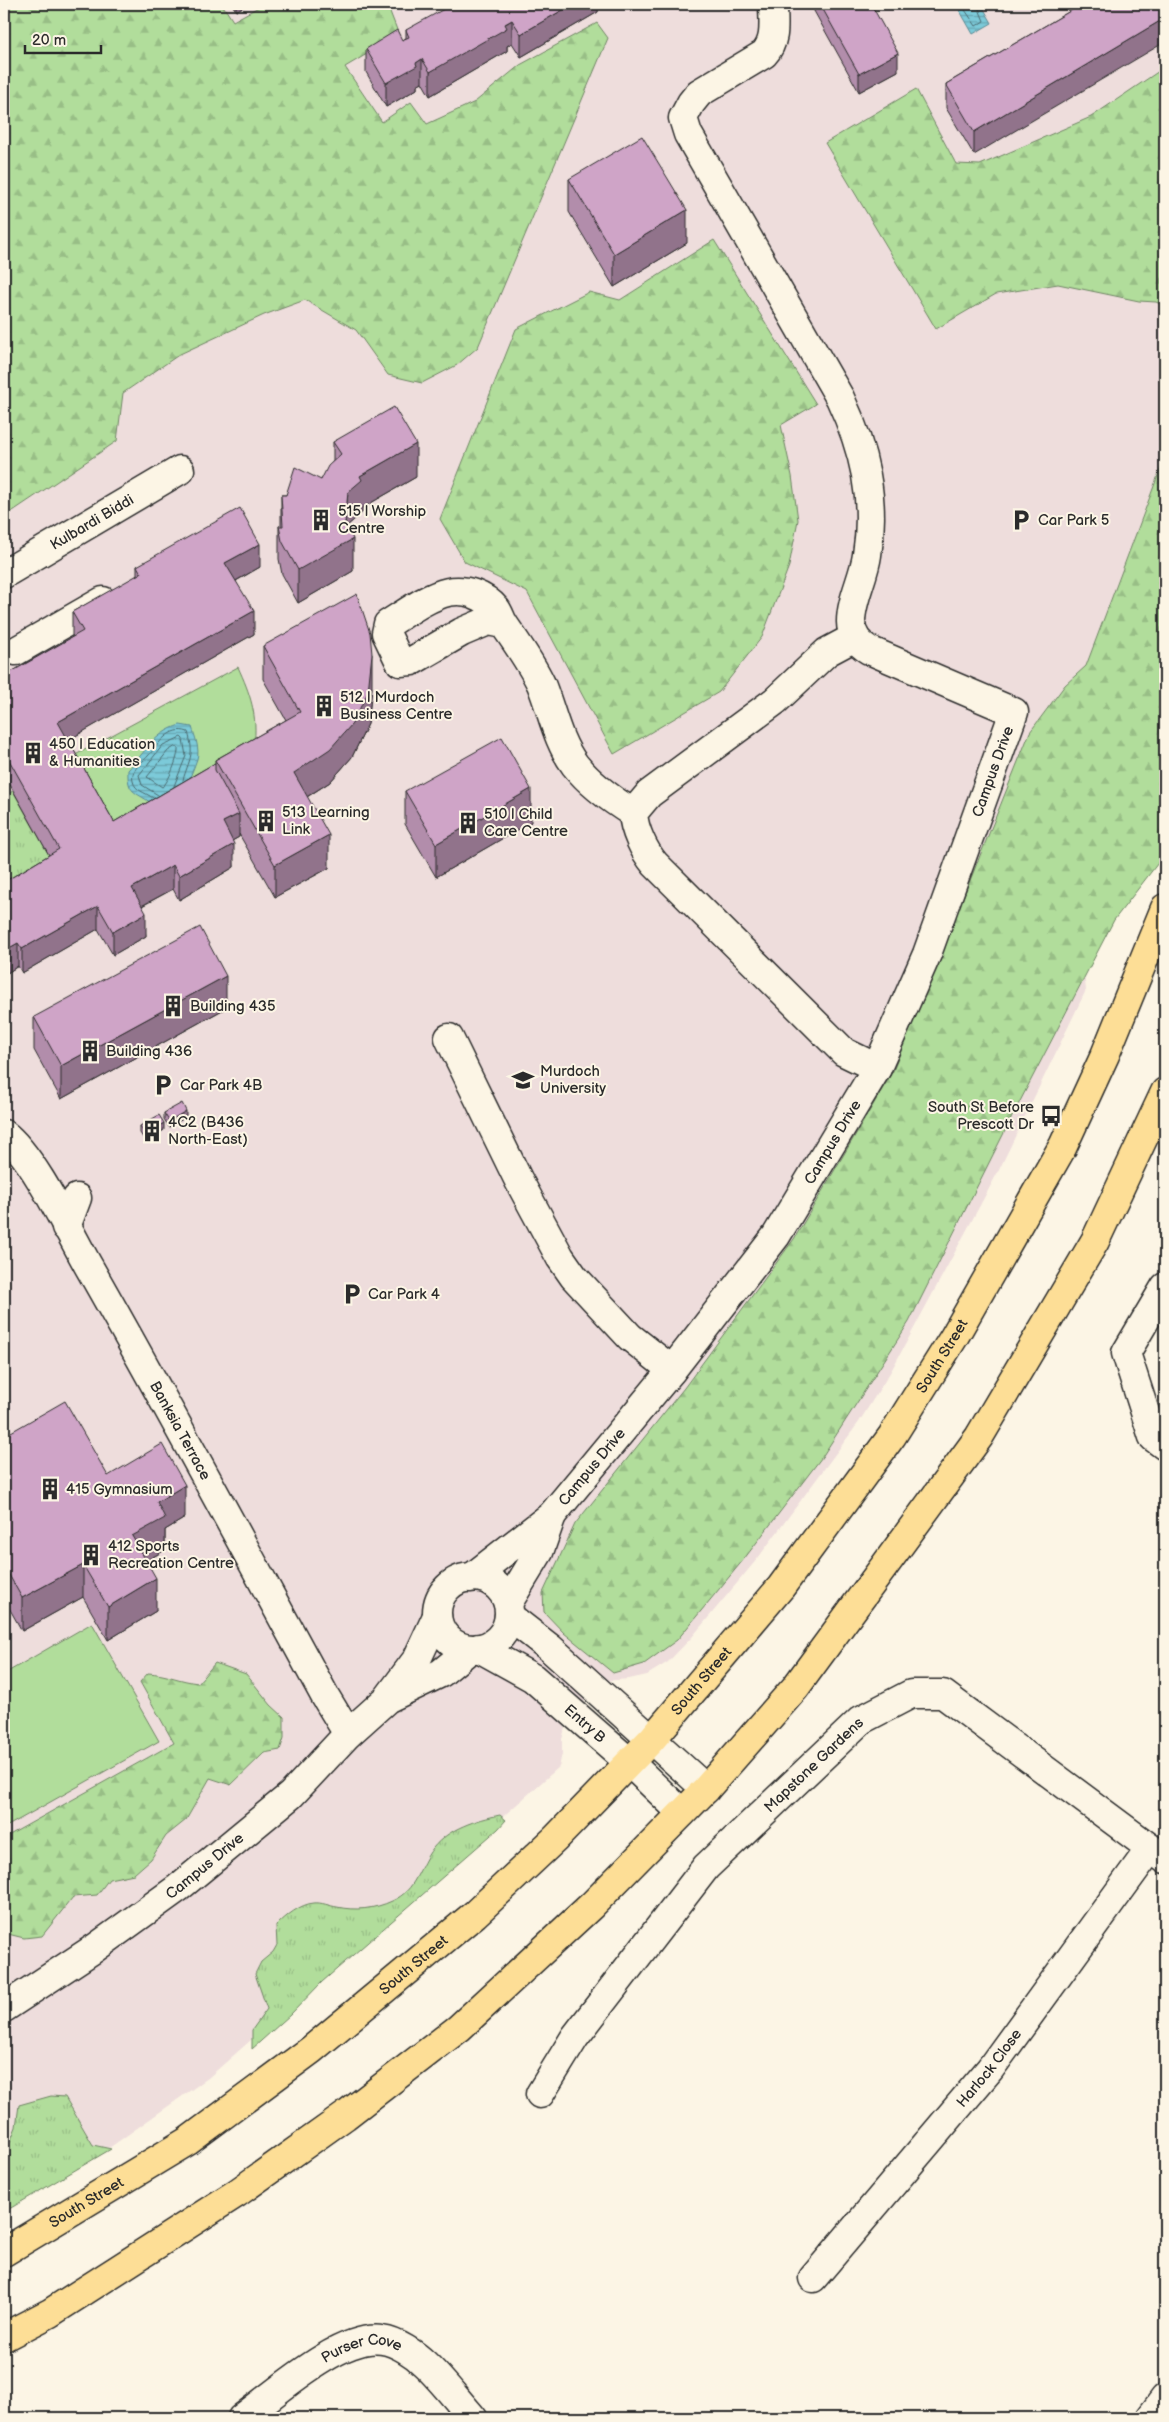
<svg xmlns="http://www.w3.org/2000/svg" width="1169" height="2422" font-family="'Balsamiq Sans',sans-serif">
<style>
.built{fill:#eedddc}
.grass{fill:url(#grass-tufts);stroke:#6e8463}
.forest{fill:url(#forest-firs);stroke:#6e8463}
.garden{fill:#b1dd9b;stroke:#6e8463}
.water{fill:url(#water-rules);stroke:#5c8a93}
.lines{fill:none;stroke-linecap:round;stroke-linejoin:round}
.shore{stroke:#4b6b71;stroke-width:1}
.minor-casing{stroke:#2b2b2b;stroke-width:31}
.highway-casing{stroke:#2b2b2b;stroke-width:31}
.minor{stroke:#fcf5e5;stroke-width:28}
.highway{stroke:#fdde96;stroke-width:28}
.wall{fill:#b28dab;stroke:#2b2b2b}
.shaded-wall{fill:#91738b;stroke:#2b2b2b}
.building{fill:#cfa4c7;stroke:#2b2b2b}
.labels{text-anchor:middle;stroke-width:4;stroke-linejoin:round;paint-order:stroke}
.poi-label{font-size:15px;fill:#2b2b2b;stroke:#fcf5e5;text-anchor:start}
.street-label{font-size:15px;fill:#2b2b2b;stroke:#fcf5e5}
</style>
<defs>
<pattern id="grass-tufts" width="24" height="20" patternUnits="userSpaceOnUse" patternTransform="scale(1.25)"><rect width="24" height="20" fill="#b1dd9b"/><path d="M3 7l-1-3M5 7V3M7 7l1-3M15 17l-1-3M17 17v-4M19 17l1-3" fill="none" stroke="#98be86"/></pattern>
<pattern id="forest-firs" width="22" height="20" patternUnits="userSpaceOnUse" patternTransform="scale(1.25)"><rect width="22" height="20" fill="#b1dd9b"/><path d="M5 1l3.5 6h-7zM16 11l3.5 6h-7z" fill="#98be86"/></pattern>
<pattern id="water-rules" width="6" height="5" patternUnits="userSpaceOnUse" patternTransform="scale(1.25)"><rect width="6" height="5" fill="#7ccad9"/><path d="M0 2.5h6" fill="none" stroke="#66a4b0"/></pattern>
</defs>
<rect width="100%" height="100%" fill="#fcf5e5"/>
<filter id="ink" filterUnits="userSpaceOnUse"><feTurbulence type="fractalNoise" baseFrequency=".02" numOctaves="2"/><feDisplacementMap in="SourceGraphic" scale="10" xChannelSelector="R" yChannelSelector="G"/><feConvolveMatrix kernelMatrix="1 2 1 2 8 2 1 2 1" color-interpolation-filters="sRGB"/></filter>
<g filter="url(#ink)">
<polygon class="built" points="4,4 1165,4 1165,609 1076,907 1086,990 999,1170 891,1371 859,1422 758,1558 692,1637 668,1662 647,1675 629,1679 603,1681 567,1721 562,1739 562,1754 559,1767 208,2078 109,2148 4,2211"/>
<g class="grass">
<polygon points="13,791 59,873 4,905 4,796"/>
<path d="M500,1815L506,1820L498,1829L322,1982L290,2015L252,2049V2030L267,2009L255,1974L261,1962L273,1952L277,1945L276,1926C286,1916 300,1904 314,1903C321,1902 330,1906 337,1907C355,1911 375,1909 392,1901C417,1890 418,1867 433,1848C449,1828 476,1820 500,1815Z"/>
<polygon points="51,2096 65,2097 93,2145 111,2149 4,2212 4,2157 16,2127 19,2105"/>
</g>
<g class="forest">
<polygon points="4,4 222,4 233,21 264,4 387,4 399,35 345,67 382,122 411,102 427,124 475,102 520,65 597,23 608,38 478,347 457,365 422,383 388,375 356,330 305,300 264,315 180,354 123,393 117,441 4,517"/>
<polygon points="1165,67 1165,306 1156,302 1139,301 1058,284 996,294 936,329 825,143 916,89 956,164 980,165 1091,117"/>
<polygon points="714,240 816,404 781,425 792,476 798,520 789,566 762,637 719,692 614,754 527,592 465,562 440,519 516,329 589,292 620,300"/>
<polygon points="1165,457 1165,841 1158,863 1114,920 1017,1107 909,1322 822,1457 744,1559 677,1640 644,1664 613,1673 564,1633 544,1612 543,1593 575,1524 684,1388 794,1239 893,1071 1030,732 1065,685 1086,666"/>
<path d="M215,1663L246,1674L271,1705L284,1717V1738L280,1750L264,1753L231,1785L210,1778L186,1820L166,1836L151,1859L134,1874L109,1879L97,1895L73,1897L42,1936L24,1938L4,1933V1838L174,1743L140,1682L148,1673C166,1674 180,1681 198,1683Z"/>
</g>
<g class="garden">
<path d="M238,667C250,693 258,716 254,745L114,845L66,760Z"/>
<polygon points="92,1623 159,1741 4,1828 4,1674"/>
</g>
<g class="water">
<polygon points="956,4 981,4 992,23 973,34"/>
<path d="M180,725L192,727C195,737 200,749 197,759C194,768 190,776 187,786L151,803C135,791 127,794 128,770C146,751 154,733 180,725Z"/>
</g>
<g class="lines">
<g class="shore">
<polyline points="961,4 976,26 984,21 977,4"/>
<path d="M175,747L178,748C179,756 168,784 162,787L147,777L168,751Z"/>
<polyline points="158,795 142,785 139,775 163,745 181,737 183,739 186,756 174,786"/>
<path d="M153,798C145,792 135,791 133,781C130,770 142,763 148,756C159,744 169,725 188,732C195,756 189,759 183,780"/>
</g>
<g class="minor-casing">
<g id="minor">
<path id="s1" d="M4,574L180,470"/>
<path d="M504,624L488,621L462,632L412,661L400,662L386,633L388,624C406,613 427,597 448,592C466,588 485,596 496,609C500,614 501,621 505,626C518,645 531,663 541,684C552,711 557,741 575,765C590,784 612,800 633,813"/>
<path d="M855,637L827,652L775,701L649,794L633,813C634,830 644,851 655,864L844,1052L877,1068"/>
<polyline points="16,651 103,601"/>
<polyline points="449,1038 519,1181 560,1257 574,1277 630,1337 672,1370"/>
<path id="s2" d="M4,1134C33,1155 70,1234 89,1267C170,1409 247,1553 325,1696L348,1734"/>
<polyline points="66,1227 77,1198"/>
<polyline points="1165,1287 1126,1353 1153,1437 1165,1446"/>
<circle cx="473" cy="1613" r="36"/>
<path id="s3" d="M471,1578L552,1515L672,1370L776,1236L877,1068L927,954L1014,712L869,650C859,644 851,634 851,622C851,600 864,577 867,555C876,499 864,449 840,398L688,134L683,118L691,103L699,93L764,54C777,40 773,22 773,4"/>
<polyline points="508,1603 539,1552 552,1515"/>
<polyline points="509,1616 550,1648 706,1789"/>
<path id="s4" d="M479,1648L533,1678L629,1762L682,1813"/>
<polyline points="391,1697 441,1673 470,1649"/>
<path id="s5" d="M4,2008L95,1948L178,1888L291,1795L348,1734L387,1699L417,1659L437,1616"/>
<path id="s6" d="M540,2094L575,2037L706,1867L861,1720L911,1694H943L1165,1859"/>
<path id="s7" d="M813,2278L990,2069L1150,1849"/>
<path id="s8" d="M242,2418C275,2394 340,2334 382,2340C397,2342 415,2354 425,2364C442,2380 457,2400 473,2418"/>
<polyline points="1150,2418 1165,2398"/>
</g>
</g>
<g class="highway-casing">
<g id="highway">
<path id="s9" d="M4,2252L188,2141L311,2050L475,1914L555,1839L652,1739L781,1587L892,1436L954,1337L1063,1146L1105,1055L1165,908"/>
<polyline points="4,2337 50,2313 237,2193 345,2116 459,2028 592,1905 706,1789 795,1688 979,1437 1095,1241 1165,1092"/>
</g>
</g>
<use href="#minor" class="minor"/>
<use href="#highway" class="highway"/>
</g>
<g class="wall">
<polygon points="232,4 248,4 236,11"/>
<polygon points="598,4 598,12 521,57 512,43 507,46 507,51 430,96 422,82 417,85 417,89 386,107 366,72 366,49 402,40 406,38 406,30"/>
<polygon points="814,4 871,4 898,71 859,92 814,11"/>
<polygon points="1082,4 974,155 946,108 946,84"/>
<polygon points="569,179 687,243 614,287 569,212"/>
<polygon points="333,442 416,477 362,508 362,513 348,525 348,529 353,571 298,603 282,574 279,559 279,526 281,526 281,495 286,495 321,480 333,461"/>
<polygon points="137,566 260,567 236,581 254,634 68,740 114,822 215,763 215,760 286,720 263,679 263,646 372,687 368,724 352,757 330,782 307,797 329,868 275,897 239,834 239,837 232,841 234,867 179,900 173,889 142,906 146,936 113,955 98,929 22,973 18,966 4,975 4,882 49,855 4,774 4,676 73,637 72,635 72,612 137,576"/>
<polygon points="405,791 531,822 436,877 405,824"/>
<polygon points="226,1008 61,1099 34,1050 34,1017"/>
<polygon points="164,1113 186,1117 169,1127 164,1119"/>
<polygon points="140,1126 164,1130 145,1141 140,1133"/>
<polygon points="4,1436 108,1476 185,1518 165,1530 165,1550 146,1561 156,1611 108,1640 83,1597 22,1631 4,1599"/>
</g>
<g class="shaded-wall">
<polygon points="236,4 248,4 236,11"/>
<polygon points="573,4 598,4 598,12 521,57 521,34"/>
<polygon points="1165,18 1165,42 974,155 974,132"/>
<polygon points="512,20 512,43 507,46 507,51 430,96 430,72"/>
<polygon points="898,53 898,71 859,92 859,74"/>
<polygon points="422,59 422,82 417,85 417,89 386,107 386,83"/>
<polygon points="687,210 687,243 614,287 614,254"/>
<polygon points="416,444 416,477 362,508 362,513 348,525 346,543 353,539 353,571 298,603 298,570 345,523 348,492 360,476"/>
<polygon points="260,544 260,567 225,587 225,563"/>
<polygon points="254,611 254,634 58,746 58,722"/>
<polygon points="372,654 372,687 368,724 352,757 330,782 294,805 294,773"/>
<polygon points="531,789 531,822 436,877 436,844"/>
<polygon points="239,814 239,837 223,846 223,822"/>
<polygon points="329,835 329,868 275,897 275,865"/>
<polygon points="234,844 234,867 179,900 179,876"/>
<polygon points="173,865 173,889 132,911 132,888"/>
<polygon points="98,906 98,929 22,973 22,949"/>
<polygon points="146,913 146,936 113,955 113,932"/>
<polygon points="18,943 18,966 4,975 4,951"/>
<polygon points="226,976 226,1008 61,1099 61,1066"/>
<polygon points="186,1111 186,1117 169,1127 169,1121"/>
<polygon points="164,1123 164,1130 145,1141 145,1134"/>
<polygon points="185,1485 185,1518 165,1530 165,1550 132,1569 132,1536 157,1502"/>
<polygon points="83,1565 83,1597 22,1631 22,1598"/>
<polygon points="156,1578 156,1611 108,1640 108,1607"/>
</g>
<g class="building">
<polygon points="453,4 573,4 521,34 512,20 505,24 507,28 430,72 422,59 416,63 417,66 386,83 366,49 397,30 402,40 409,37 406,30"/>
<polygon points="820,4 871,4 898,53 859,74"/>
<polygon points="1082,4 1165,4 1165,18 974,132 946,84"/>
<polygon points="642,136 687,210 614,254 569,179"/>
<polygon points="394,407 416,444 360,476 362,480 348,492 345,523 353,539 298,570 282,541 279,526 283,526 281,495 286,495 295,467 321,480 328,466 341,454 333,442"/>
<polygon points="240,508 260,544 225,563 254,611 58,722 114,822 215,763 215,770 239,814 223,822 234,844 179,876 173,865 132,888 146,913 113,932 98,906 22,949 18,943 4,951 4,882 59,849 4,751 4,676 83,631 72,612 141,573 137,566"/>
<polygon points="357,594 370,633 372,654 368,692 352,724 330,749 294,773 329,835 275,865 215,760 300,712 263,646"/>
<polygon points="502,737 531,789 436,844 405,791"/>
<polygon points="200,927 226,976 61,1066 34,1017"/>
<polygon points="182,1103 186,1111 169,1121 164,1113"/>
<polygon points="159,1115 164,1123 145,1134 140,1126"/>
<polygon points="65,1401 108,1476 162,1444 185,1485 157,1502 165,1518 132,1536 156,1578 108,1607 83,1565 22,1598 4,1566 4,1436"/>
</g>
</g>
<defs>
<g id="building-bare" transform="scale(1.725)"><path d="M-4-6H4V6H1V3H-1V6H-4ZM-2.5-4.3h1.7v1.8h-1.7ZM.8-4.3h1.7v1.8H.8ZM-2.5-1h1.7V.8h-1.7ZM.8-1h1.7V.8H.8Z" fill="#2b2b2b" stroke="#fcf5e5" stroke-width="2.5" paint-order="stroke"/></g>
<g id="parking-bare" transform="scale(1.725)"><path d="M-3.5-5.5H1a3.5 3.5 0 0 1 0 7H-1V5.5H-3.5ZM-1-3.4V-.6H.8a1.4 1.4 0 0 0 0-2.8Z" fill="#2b2b2b" stroke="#fcf5e5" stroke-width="2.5" paint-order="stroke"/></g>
<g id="university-bare" transform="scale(1.725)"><path d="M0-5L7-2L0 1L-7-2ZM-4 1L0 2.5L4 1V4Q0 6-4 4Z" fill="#2b2b2b" stroke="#fcf5e5" stroke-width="2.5" paint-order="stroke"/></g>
<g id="bus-bare" transform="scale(1.725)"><path d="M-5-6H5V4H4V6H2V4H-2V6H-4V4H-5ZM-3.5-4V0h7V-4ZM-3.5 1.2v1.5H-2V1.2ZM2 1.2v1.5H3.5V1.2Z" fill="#2b2b2b" stroke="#fcf5e5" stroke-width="2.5" paint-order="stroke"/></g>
</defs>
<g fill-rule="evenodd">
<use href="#building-bare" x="321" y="520"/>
<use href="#parking-bare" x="1021" y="520"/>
<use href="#building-bare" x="324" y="706"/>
<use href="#building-bare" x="33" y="753"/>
<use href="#building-bare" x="266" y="821"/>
<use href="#building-bare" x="468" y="823"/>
<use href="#building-bare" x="173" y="1006"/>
<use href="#building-bare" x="90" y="1051"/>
<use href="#university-bare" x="523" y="1080"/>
<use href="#parking-bare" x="163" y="1085"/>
<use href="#bus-bare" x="1051" y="1116"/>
<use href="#building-bare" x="152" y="1131"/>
<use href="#parking-bare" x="352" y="1294"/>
<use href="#building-bare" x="50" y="1489"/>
<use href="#building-bare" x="91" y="1555"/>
</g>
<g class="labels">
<g class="poi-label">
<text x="338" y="516">515 | Worship<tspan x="338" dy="17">Centre</tspan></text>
<text x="1038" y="525">Car Park 5</text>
<text x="340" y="702">512 | Murdoch<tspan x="340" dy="17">Business Centre</tspan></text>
<text x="49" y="749">450 | Education<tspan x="49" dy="17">&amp; Humanities</tspan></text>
<text x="282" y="817">513 Learning<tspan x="282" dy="17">Link</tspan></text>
<text x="484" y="819">510 | Child<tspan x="484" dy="17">Care Centre</tspan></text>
<text x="190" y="1011">Building 435</text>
<text x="106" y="1056">Building 436</text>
<text x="540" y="1076">Murdoch<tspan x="540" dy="17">University</tspan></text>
<text x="180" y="1090">Car Park 4B</text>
<text x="1034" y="1112" text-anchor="end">South St Before<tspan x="1034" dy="17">Prescott Dr</tspan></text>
<text x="168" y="1127">4C2 (B436<tspan x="168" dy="17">North-East)</tspan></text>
<text x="368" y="1299">Car Park 4</text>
<text x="66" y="1494">415 Gymnasium</text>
<text x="108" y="1551">412 Sports<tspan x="108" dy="17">Recreation Centre</tspan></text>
</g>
<g class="street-label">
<text dy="5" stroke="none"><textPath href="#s1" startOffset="102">Kulbardi Biddi</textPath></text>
<text dy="5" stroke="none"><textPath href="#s3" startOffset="975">Campus Drive</textPath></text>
<text dy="5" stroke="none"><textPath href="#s3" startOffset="570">Campus Drive</textPath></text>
<text dy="5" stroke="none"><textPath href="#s9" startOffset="1311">South Street</textPath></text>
<text dy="5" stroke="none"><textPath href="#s2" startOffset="346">Banksia Terrace</textPath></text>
<text dy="5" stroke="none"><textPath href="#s3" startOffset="165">Campus Drive</textPath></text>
<text dy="5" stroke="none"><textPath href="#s9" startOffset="906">South Street</textPath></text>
<text dy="5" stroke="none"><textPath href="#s4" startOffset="131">Entry B</textPath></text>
<text dy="5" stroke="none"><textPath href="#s6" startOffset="430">Mapstone Gardens</textPath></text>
<text dy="5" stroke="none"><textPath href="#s5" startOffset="246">Campus Drive</textPath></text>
<text dy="5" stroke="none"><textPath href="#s9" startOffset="501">South Street</textPath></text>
<text dy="5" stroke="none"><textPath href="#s7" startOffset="274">Harlock Close</textPath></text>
<text dy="5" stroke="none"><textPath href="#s9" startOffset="96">South Street</textPath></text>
<text dy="5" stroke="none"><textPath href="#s8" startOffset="142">Purser Cove</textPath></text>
</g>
</g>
<rect width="1169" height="2422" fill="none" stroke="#fcf5e5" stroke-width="20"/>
<rect x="10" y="10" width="1149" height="2402" fill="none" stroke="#2b2b2b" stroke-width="2" filter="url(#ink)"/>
<path d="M25 45v8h76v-8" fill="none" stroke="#2b2b2b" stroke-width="2.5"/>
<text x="32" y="45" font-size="15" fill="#2b2b2b" stroke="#fcf5e5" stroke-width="4" paint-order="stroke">20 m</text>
</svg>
